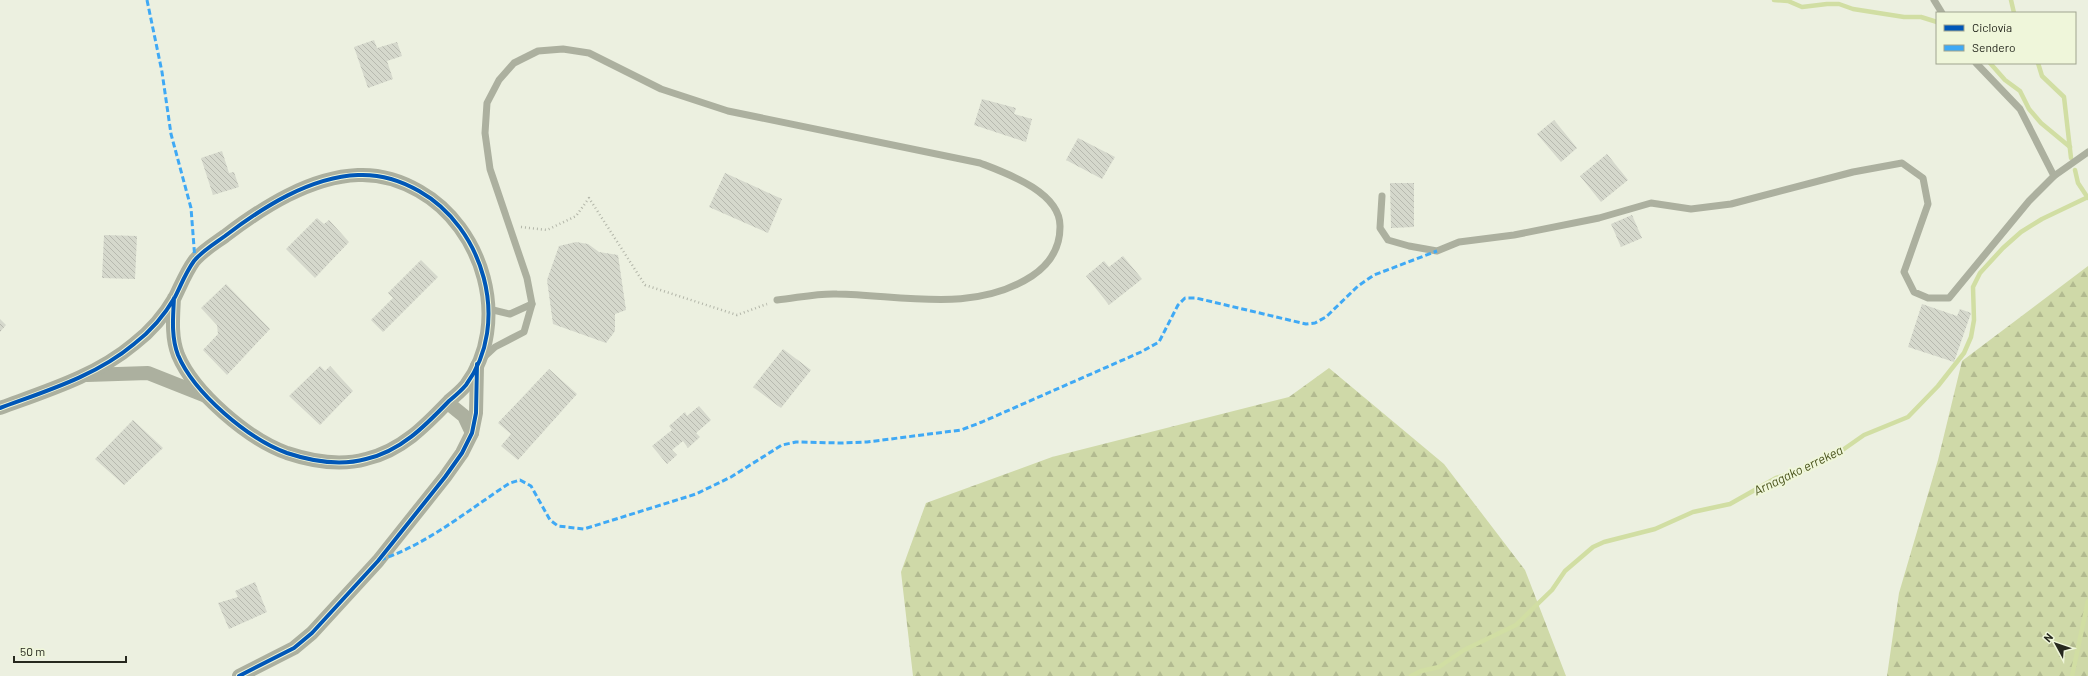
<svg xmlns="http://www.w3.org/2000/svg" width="2088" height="676" font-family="Barlow,sans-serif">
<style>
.forest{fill:url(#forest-firs)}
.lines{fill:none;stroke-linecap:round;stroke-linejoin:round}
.stream{stroke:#d1dea3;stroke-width:4.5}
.building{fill:url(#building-back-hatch)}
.path{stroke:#b2b5a8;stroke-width:2.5;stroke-dasharray:1 3;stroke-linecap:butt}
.lane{stroke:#acb09f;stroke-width:7}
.street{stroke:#acb09f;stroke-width:14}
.quiet{stroke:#3fa9f5;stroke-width:3;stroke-dasharray:6 3;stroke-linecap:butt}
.cycleway-casing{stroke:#eff6da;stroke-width:6}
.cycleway{stroke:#0057b8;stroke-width:4}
.labels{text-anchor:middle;stroke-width:4;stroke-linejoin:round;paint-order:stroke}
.water-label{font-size:13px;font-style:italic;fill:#4a541c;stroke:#eff6da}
</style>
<defs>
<pattern id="forest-firs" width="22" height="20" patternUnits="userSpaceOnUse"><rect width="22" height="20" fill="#cfd9a8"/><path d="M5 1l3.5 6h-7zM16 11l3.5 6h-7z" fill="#b2ba90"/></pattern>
<pattern id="building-back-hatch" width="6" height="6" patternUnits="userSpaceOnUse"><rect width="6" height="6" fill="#d5d8cc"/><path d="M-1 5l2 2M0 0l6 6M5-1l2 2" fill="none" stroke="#b7b9af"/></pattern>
</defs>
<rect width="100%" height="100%" fill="#ecf0e0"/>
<g class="forest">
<polygon points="2088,266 2088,676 1887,676 1899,593 1938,460 1962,361"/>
<polygon points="1329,368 1444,464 1525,570 1566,676 913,676 901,572 926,503 1052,457 1289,397"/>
</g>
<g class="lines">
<g class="stream">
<polyline points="1774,0 1788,1 1802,7 1827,4 1839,4 1853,9 1904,17 1921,17 1937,22"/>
<polyline points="2011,0 2014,13"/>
<polyline points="1990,63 2005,80 2020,91 2029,109 2041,123 2070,147"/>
<polyline points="2038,63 2042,76 2064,97 2071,158"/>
<polyline points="2075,170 2078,183 2088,198"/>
<polyline points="1411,676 1421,671 1439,667 1464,650 1516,625 1552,590 1565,571 1593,547 1604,542 1655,529 1693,512 1730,504 1776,478 1801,471 1844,449 1864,435 1908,417 1938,386 1964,353 1971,337 1974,320 1973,287 1980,273 2003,248 2021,232 2042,219 2088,197"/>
<polyline points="2072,676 2088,601"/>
</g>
</g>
<g class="building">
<polygon points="374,40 377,48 397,42 402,56 387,61 393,79 368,88 354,47"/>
<polygon points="982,99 1016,108 1014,114 1032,119 1026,142 974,125"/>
<polygon points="1554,120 1577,148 1561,162 1537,134"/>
<polygon points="1078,138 1115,157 1102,179 1066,160"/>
<polygon points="222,151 229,173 234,172 239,187 213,195 201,158"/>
<polygon points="1607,154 1628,180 1601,202 1580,176"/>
<polygon points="725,173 782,199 768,233 709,207"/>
<polygon points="1390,183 1414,183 1414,227 1391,228"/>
<polygon points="1632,215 1642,238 1621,247 1611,224"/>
<polygon points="317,218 324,224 329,220 349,242 315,278 286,249"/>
<polygon points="104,235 137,236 135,279 102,278"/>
<polygon points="576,242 588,244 599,252 618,255 626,310 615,314 615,331 606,343 553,324 547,280 559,246"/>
<polygon points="1123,256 1142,279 1109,305 1086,276 1104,261 1109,267"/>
<polygon points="421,260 438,277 383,332 371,320 393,298 388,293"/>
<polygon points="226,284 270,329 227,375 203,350 218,334 217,325 201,308"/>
<polygon points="1922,304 1957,316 1960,309 1971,313 1954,362 1908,347"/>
<polygon points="0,319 6,325 0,332"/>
<polygon points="783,349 811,370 781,408 753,387"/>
<polygon points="320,366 325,371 330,366 353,391 320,425 289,396"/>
<polygon points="549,369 577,394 518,460 501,446 511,434 498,423"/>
<polygon points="699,406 711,420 696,433 700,437 688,448 683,441 672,450 677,455 667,464 652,446 672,430 669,426 685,412 687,416"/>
<polygon points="133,420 163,448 124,485 95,459"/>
<polygon points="255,582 267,612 229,629 218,603 238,597 235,591"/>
</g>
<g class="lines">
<polyline class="path" points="521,227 547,230 576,216 589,198 645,285 737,315 767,304"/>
<g class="lane">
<polyline points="1934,0 1942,13"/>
<polyline points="1976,63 2020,109 2054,176"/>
<polyline points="1382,196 1380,228 1388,240 1409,246 1437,251 1459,242 1514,235 1599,218 1651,203 1691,209 1731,204 1853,172 1902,163 1923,178 1928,204 1904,272 1914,292 1928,298 1949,298 2029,201 2054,176 2088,152"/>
<polyline points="489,309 510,314 532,304"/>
<path d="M482,359L495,347L524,332L532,304L527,278L490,169L485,133L487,103L499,80L514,63L538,51L563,49L589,53L661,89L728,111L980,163C1006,173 1061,192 1060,227C1060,249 1050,264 1032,276C974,314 902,295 837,294C818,293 797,298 777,300"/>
</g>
<g class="street">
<polyline points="87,375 148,373 206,396"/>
<polyline points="448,403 464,416 472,433"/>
<path d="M0,408C46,391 96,376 134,344C151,331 164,316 175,297C181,285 186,272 194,261C202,251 214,244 225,236C263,207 310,177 358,175C380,174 400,180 419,191C483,227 512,322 466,385C461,391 455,396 449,401C425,426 401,451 366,459C341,466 311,461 287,453C248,439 194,393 178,355C171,337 173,317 174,298"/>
<polyline points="239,676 294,648 312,633 378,561 445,477 462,453 472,433 476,413 477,366"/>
</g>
<g class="quiet">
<polyline points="147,0 162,72 171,134 191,208 195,260"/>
<path d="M380,560C428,544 468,510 510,483L520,480L531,486L550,520L558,526L584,529L696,494L731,477L782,445L796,442L843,443L867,442L961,430L982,422L1141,352L1159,342L1178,305L1185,298H1196L1306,324L1315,323L1326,317L1358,286L1374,275L1437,251"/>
</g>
<g class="cycleway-casing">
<g id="cycleway">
<path d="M0,408C46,391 96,376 134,344C151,331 164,316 175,297C181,285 186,272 194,261C202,251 214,244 225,236C263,207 310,177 358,175C380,174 400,180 419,191C483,227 512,322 466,385C461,391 455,396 449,401C425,426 401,451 366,459C341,466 311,461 287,453C248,439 194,393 178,355C171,337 173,317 174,298"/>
<polyline points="239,676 294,648 312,633 378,561 445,477 462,453 472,433 476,413 477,364"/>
</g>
</g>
<use href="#cycleway" class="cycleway"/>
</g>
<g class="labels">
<g class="water-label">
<text transform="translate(1798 470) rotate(-26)" y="5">Arnagako errekea</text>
</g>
</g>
<rect x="1936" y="12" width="140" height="52" fill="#eff6da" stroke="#9fa48f"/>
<rect x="1944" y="25" width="20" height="6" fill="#0057b8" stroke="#9fa48f"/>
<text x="1972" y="32" font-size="12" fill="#26281e">Ciclovía</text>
<rect x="1944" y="45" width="20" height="6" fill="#3fa9f5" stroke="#9fa48f"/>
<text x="1972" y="52" font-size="12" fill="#26281e">Sendero</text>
<g transform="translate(2056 644) rotate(310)" stroke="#eff6da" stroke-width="3" paint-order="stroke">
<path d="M0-3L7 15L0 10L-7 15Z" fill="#26281e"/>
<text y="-6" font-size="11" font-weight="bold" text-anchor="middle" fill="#26281e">N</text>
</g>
<path d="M14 656v6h112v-6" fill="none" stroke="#26281e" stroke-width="2"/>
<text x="20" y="656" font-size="12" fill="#26281e" stroke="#eff6da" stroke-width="3" paint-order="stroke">50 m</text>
</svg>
